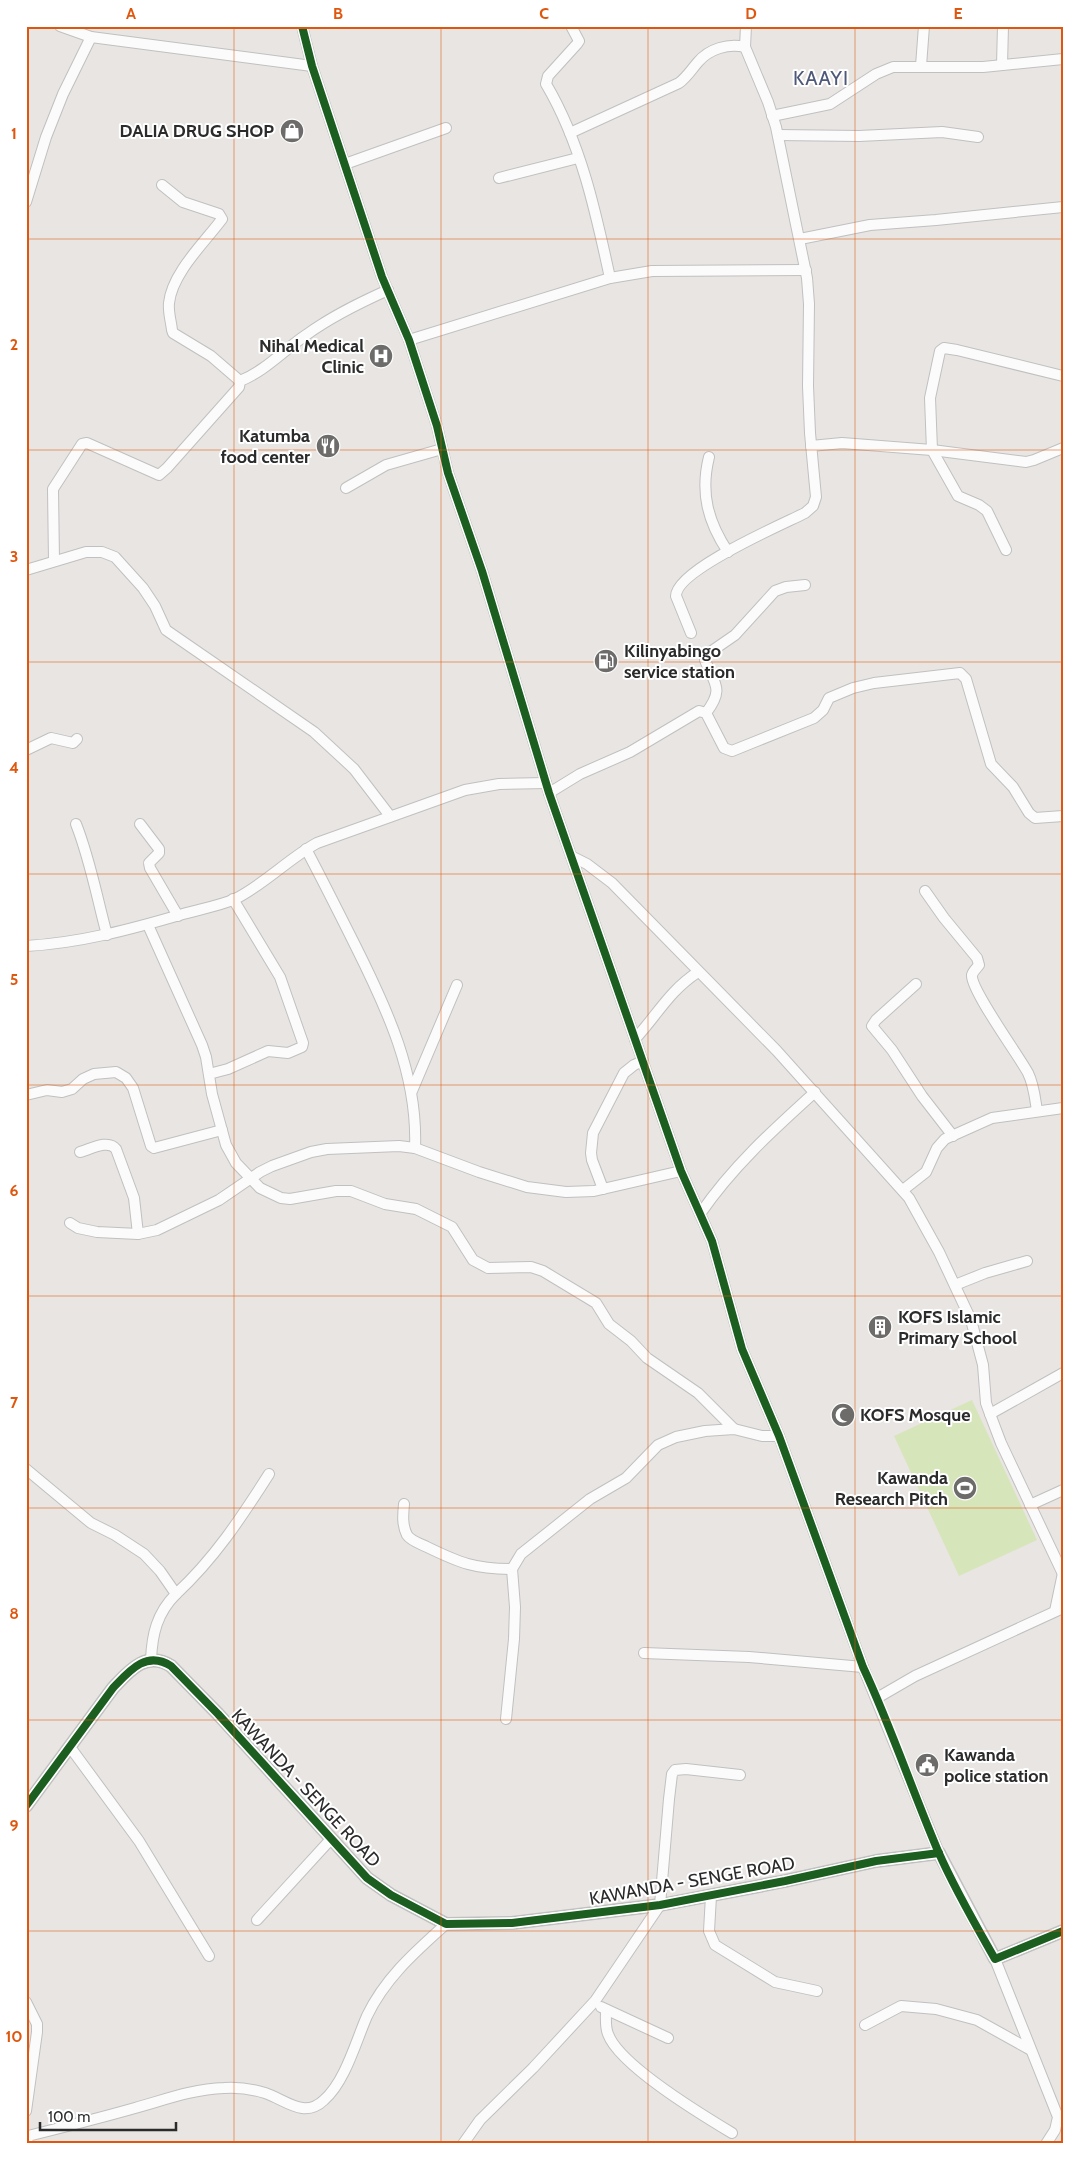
<svg xmlns="http://www.w3.org/2000/svg" width="1089" height="2170" font-family="Cabin,sans-serif">
<style>
.pitch{fill:#d7e5bb}
.lines{fill:none;stroke-linecap:round;stroke-linejoin:round}
.minor-casing{stroke:#c1c0c0;stroke-width:12}
.tertiary-casing{stroke:#c1c0c0;stroke-width:14}
.minor{stroke:#fcfbfb;stroke-width:10}
.tertiary{stroke:#fcfbfb;stroke-width:11}
.cycleway-casing{stroke:#fff;stroke-width:11}
.cycleway{stroke:#1b5e20;stroke-width:8}
.grid{fill:none;stroke:#df570e;stroke-width:1;stroke-opacity:0.55}
.labels{text-anchor:middle;stroke-width:4;stroke-linejoin:round;paint-order:stroke}
.poi-label{font-size:18px;font-weight:bold;fill:#2b2b2b;stroke:#fff;text-anchor:end}
.street-label{font-size:18px;fill:#2b2b2b;stroke:#fff}
.quarter-label{font-size:20px;letter-spacing:1px;fill:#4e5879;stroke:#fff}
.neatline{fill:none;stroke:#df570e;stroke-width:2}
.grid-label{font-size:16px;text-anchor:middle;font-weight:bold;fill:#df570e}
</style>
<rect width="100%" height="100%" fill="#e8e5e2"/>
<polygon class="pitch" points="972,1400 1037,1540 959,1576 894,1436"/>
<g class="lines">
<g class="minor-casing">
<g id="minor">
<polyline points="60,26 91,37 312,66"/>
<polyline points="302,26 312,66 382,277 409,340 437,426 448,473 482,571 549,793 681,1171 712,1241 742,1349 779,1436 863,1667 939,1853"/>
<path d="M571,26L579,41L577,44L548,76L546,84C581,143 596,213 610,278"/>
<polyline points="1002,65 1003,26"/>
<polyline points="921,66 924,26"/>
<polyline points="772,116 830,104 876,74 893,67 983,67 1063,59"/>
<path d="M570,133L679,83C687,77 691,70 698,62C709,49 728,43 745,47"/>
<polyline points="778,135 859,136 942,132 978,137"/>
<polyline points="345,164 446,128"/>
<polyline points="499,178 578,158"/>
<path d="M162,185L183,202L219,214L222,219C205,242 172,273 169,303C168,312 171,321 172,330L173,333L211,356L240,381"/>
<polyline points="26,202 46,137 63,94 91,37"/>
<polyline points="800,239 870,225 936,220 1063,207"/>
<polyline points="409,340 610,278 652,271 806,270"/>
<polyline points="811,446 842,443 932,450 1026,462 1034,460 1063,448"/>
<path d="M709,457C700,493 708,522 728,552"/>
<polyline points="346,488 386,465 442,449"/>
<polyline points="1006,550 987,511 979,505 958,496 932,450 930,398 940,351 944,348 957,350 1063,376"/>
<path d="M54,561L53,489L82,444L87,443L159,475L167,468L239,387L240,381C265,371 284,350 306,335C332,316 359,303 388,290"/>
<polyline points="26,570 86,552 102,552 115,557 143,588 155,606 166,630 314,732 354,769 390,816"/>
<path d="M691,633L676,596C676,570 781,525 805,513L813,506L816,497L810,433L808,386L809,304L807,278L776,127L768,102L745,47L746,26"/>
<path d="M706,713C725,688 714,684 705,660L706,655L735,635L775,591L786,587L805,585"/>
<polyline points="26,750 51,738 73,743 77,739"/>
<polyline points="549,793 580,774 630,752 699,711 706,713 724,748 732,751 814,718 823,710 829,698 853,688 874,683 960,673 966,679 991,764 1013,787 1029,813 1035,818 1063,816"/>
<path d="M76,824C90,859 97,898 107,935"/>
<polyline points="140,824 159,849 159,853 149,863 150,868 178,916"/>
<path d="M306,849C323,881 339,913 355,945C387,1009 418,1075 415,1148"/>
<polyline points="571,856 587,864 612,883 777,1051 909,1198 939,1252 971,1320 983,1365 986,1403 990,1414 1001,1443 1063,1574"/>
<path d="M925,891L944,918L977,958L979,965C977,968 973,971 972,975C970,989 1019,1056 1028,1073C1034,1085 1035,1098 1037,1111"/>
<polyline points="148,925 202,1045 206,1057 212,1094 226,1145 236,1163 260,1188 281,1198 290,1199 336,1191 351,1191 385,1204 416,1209 452,1227 473,1260 488,1268 531,1267 543,1271 596,1303 609,1324 631,1341 647,1358 698,1393 734,1429"/>
<path d="M26,946C80,943 132,929 183,914C200,909 219,906 235,899C265,884 288,859 317,843L465,790L499,784L546,783"/>
<polyline points="916,984 876,1020 872,1026 892,1050 922,1096 953,1136"/>
<path d="M635,1039C658,1014 669,991 698,972"/>
<polyline points="209,1074 228,1069 268,1051 288,1053 302,1047 303,1043 280,977 233,899"/>
<polyline points="412,1091 457,985"/>
<polyline points="26,1095 47,1090 62,1092 72,1089 83,1079 94,1074 116,1072 126,1078 133,1088 151,1146 154,1148 222,1130"/>
<path d="M80,1152C91,1149 108,1139 116,1149L134,1198L138,1234"/>
<polyline points="603,1189 592,1160 591,1153 593,1133 624,1073 634,1065 643,1061"/>
<polyline points="903,1190 926,1172 937,1148 945,1139 992,1118 1063,1108"/>
<path d="M700,1214C732,1167 773,1130 815,1092"/>
<polyline points="70,1223 78,1228 97,1232 138,1234 157,1230 219,1200 260,1172 272,1166 311,1152 327,1149 399,1146 415,1148 479,1172 527,1187 566,1192 594,1191 681,1171"/>
<polyline points="955,1285 985,1273 1027,1261"/>
<polyline points="990,1414 1063,1373"/>
<path d="M26,1469L91,1523L115,1535L144,1554L160,1571L176,1594C157,1613 152,1634 151,1660"/>
<path d="M404,1504C403,1515 402,1525 407,1535C411,1541 421,1544 427,1547C460,1563 475,1569 512,1569"/>
<polyline points="1030,1505 1063,1490"/>
<path d="M176,1594C214,1559 241,1518 269,1474"/>
<polyline points="1055,1611 1063,1573"/>
<polyline points="644,1653 749,1657 863,1667"/>
<polyline points="877,1698 915,1676 1063,1608"/>
<polyline points="506,1719 514,1639 515,1607 512,1569 521,1554 590,1499 626,1478 658,1445 676,1437 705,1431 734,1429 762,1436 779,1436"/>
<polyline points="70,1747 139,1841 209,1956"/>
<polyline points="711,1896 709,1931 715,1945 775,1982 817,1991"/>
<polyline points="257,1920 331,1839"/>
<polyline points="995,1959 1058,2117 1055,2130 1046,2144"/>
<polyline points="26,2002 37,2024 37,2032 26,2111"/>
<polyline points="601,2007 668,2038"/>
<path d="M606,2011C606,2018 605,2027 608,2034C619,2065 702,2115 732,2133"/>
<polyline points="865,2025 901,2006 936,2009 977,2020 1029,2049"/>
<path d="M27,2144L28,2136C64,2127 100,2118 135,2108C164,2100 193,2089 224,2088C238,2087 252,2089 265,2093C286,2100 304,2119 324,2100C345,2082 356,2041 367,2016C385,1978 415,1952 446,1924"/>
<polyline points="463,2144 480,2120 533,2068 595,2001 660,1905 669,1799 672,1774 675,1770 686,1769 740,1775"/>
</g>
</g>
<g class="tertiary-casing">
<path id="tertiary" d="M26,1806L113,1688C129,1671 146,1650 171,1666L218,1714L367,1878L391,1895L446,1924L512,1923L660,1905L785,1881L876,1861L939,1853L995,1959L1063,1931"/>
</g>
<use href="#minor" class="minor"/>
<use href="#tertiary" class="tertiary"/>
<g class="cycleway-casing">
<g id="cycleway">
<path d="M302,26L312,66L382,277L409,340L437,426L448,473L482,571L549,793L681,1171L712,1241L742,1349L779,1436L863,1667C891,1727 912,1790 938,1851C954,1888 975,1924 995,1959L1063,1931"/>
<path d="M26,1806L113,1688C129,1671 146,1650 171,1666L218,1714L367,1878L391,1895L446,1924L512,1923L660,1905L785,1881L876,1861L939,1853"/>
</g>
</g>
<use href="#cycleway" class="cycleway"/>
</g>
<path class="grid" d="M234,26V2144M441,26V2144M648,26V2144M855,26V2144M26,239H1063M26,450H1063M26,662H1063M26,874H1063M26,1085H1063M26,1296H1063M26,1508H1063M26,1720H1063M26,1931H1063"/>
<defs>
<g id="shop-disc" transform="scale(1.25)"><circle r="9.5" fill="#6d6c6b" stroke="#fff"/><path d="M-5-2.5h2.3a2.7 3.5 0 0 1 5.4 0H5L5.5 6h-11ZM-1.5-2.5h3a1.5 2.3 0 0 0-3 0Z" fill="#fff"/></g>
<g id="hospital-disc" transform="scale(1.25)"><circle r="9.5" fill="#6d6c6b" stroke="#fff"/><path d="M-5-5h3v3.5h4V-5h3V5h-3V1.5h-4V5h-3Z" fill="#fff"/></g>
<g id="restaurant-disc" transform="scale(1.25)"><circle r="9.5" fill="#6d6c6b" stroke="#fff"/><path d="M-5-6h1v4h1v-4h1v4h1v-4h1v5L-1.5 .5V6h-2V.5L-5-1ZM5-6V6H3V1.5H1.5Q1.5-4 5-6Z" fill="#fff"/></g>
<g id="fuel-disc" transform="scale(1.25)"><circle r="9.5" fill="#6d6c6b" stroke="#fff"/><path d="M-5.5-6h7V0h2V4h1.3V-2.5L3-4.5l.8-.8L6-3V5H2.5V1h-1V6h-7ZM-4.2-4.7v3.2H.2V-4.7Z" fill="#fff"/></g>
<g id="building-disc" transform="scale(1.25)"><circle r="9.5" fill="#6d6c6b" stroke="#fff"/><path d="M-4-6H4V6H1V3H-1V6H-4ZM-2.5-4.3h1.7v1.8h-1.7ZM.8-4.3h1.7v1.8H.8ZM-2.5-1h1.7V.8h-1.7ZM.8-1h1.7V.8H.8Z" fill="#fff"/></g>
<g id="mosque-disc" transform="scale(1.25)"><circle r="9.5" fill="#6d6c6b" stroke="#fff"/><path d="M3.5-4.9A6 6 0 1 0 3.5 4.9A5 5 0 1 1 3.5-4.9Z" fill="#fff"/></g>
<g id="stadium-disc" transform="scale(1.25)"><circle r="9.5" fill="#6d6c6b" stroke="#fff"/><path d="M0-5a6.5 5 0 1 0 0 10a6.5 5 0 1 0 0-10ZM-3.5-1.8h7v3.6h-7Z" fill="#fff"/></g>
<g id="civic-disc" transform="scale(1.25)"><circle r="9.5" fill="#6d6c6b" stroke="#fff"/><path d="M-.6-6.5H3V-4.5H.6V-3L4-1V1h2V6H-6V1h2V-1L-.6-3ZM-1.2 2.5V6h2.4V2.5Z" fill="#fff"/></g>
</defs>
<g fill-rule="evenodd">
<use href="#shop-disc" x="292" y="131"/>
<use href="#hospital-disc" x="381" y="356"/>
<use href="#restaurant-disc" x="328" y="446"/>
<use href="#fuel-disc" x="606" y="661"/>
<use href="#building-disc" x="880" y="1327"/>
<use href="#mosque-disc" x="843" y="1415"/>
<use href="#stadium-disc" x="965" y="1488"/>
<use href="#civic-disc" x="927" y="1765"/>
</g>
<g class="labels">
<g class="poi-label">
<text x="274" y="137">DALIA DRUG SHOP</text>
<text x="364" y="352">Nihal Medical<tspan x="364" dy="21">Clinic</tspan></text>
<text x="310" y="442">Katumba<tspan x="310" dy="21">food center</tspan></text>
<text x="624" y="657" text-anchor="start">Kilinyabingo<tspan x="624" dy="21">service station</tspan></text>
<text x="898" y="1323" text-anchor="start">KOFS Islamic<tspan x="898" dy="21">Primary School</tspan></text>
<text x="860" y="1421" text-anchor="start">KOFS Mosque</text>
<text x="948" y="1484">Kawanda<tspan x="948" dy="21">Research Pitch</tspan></text>
<text x="944" y="1761" text-anchor="start">Kawanda<tspan x="944" dy="21">police station</tspan></text>
</g>
<g class="street-label">
<text transform="translate(306 1788) rotate(47)" y="6">KAWANDA - SENGE ROAD</text>
<text transform="translate(692 1881) rotate(-10)" y="6">KAWANDA - SENGE ROAD</text>
</g>
<g class="quarter-label">
<text x="821" y="85">KAAYI</text>
</g>
</g>
<rect width="1089" height="2170" fill="none" stroke="#ffffff" stroke-width="55"/>
<path d="M40 2122v8h136v-8" fill="none" stroke="#2b2b2b" stroke-width="2.5"/>
<text x="48" y="2122" font-size="15" fill="#2b2b2b" stroke="#ffffff" stroke-width="4" paint-order="stroke">100 m</text>
<rect x="28" y="28" width="1034" height="2114" class="neatline"/>
<g class="grid-label">
<text x="131" y="19">A</text>
<text x="338" y="19">B</text>
<text x="544" y="19">C</text>
<text x="751" y="19">D</text>
<text x="958" y="19">E</text>
<text x="14" y="139">1</text>
<text x="14" y="350">2</text>
<text x="14" y="562">3</text>
<text x="14" y="773">4</text>
<text x="14" y="985">5</text>
<text x="14" y="1196">6</text>
<text x="14" y="1408">7</text>
<text x="14" y="1619">8</text>
<text x="14" y="1831">9</text>
<text x="14" y="2042">10</text>
</g>
</svg>
